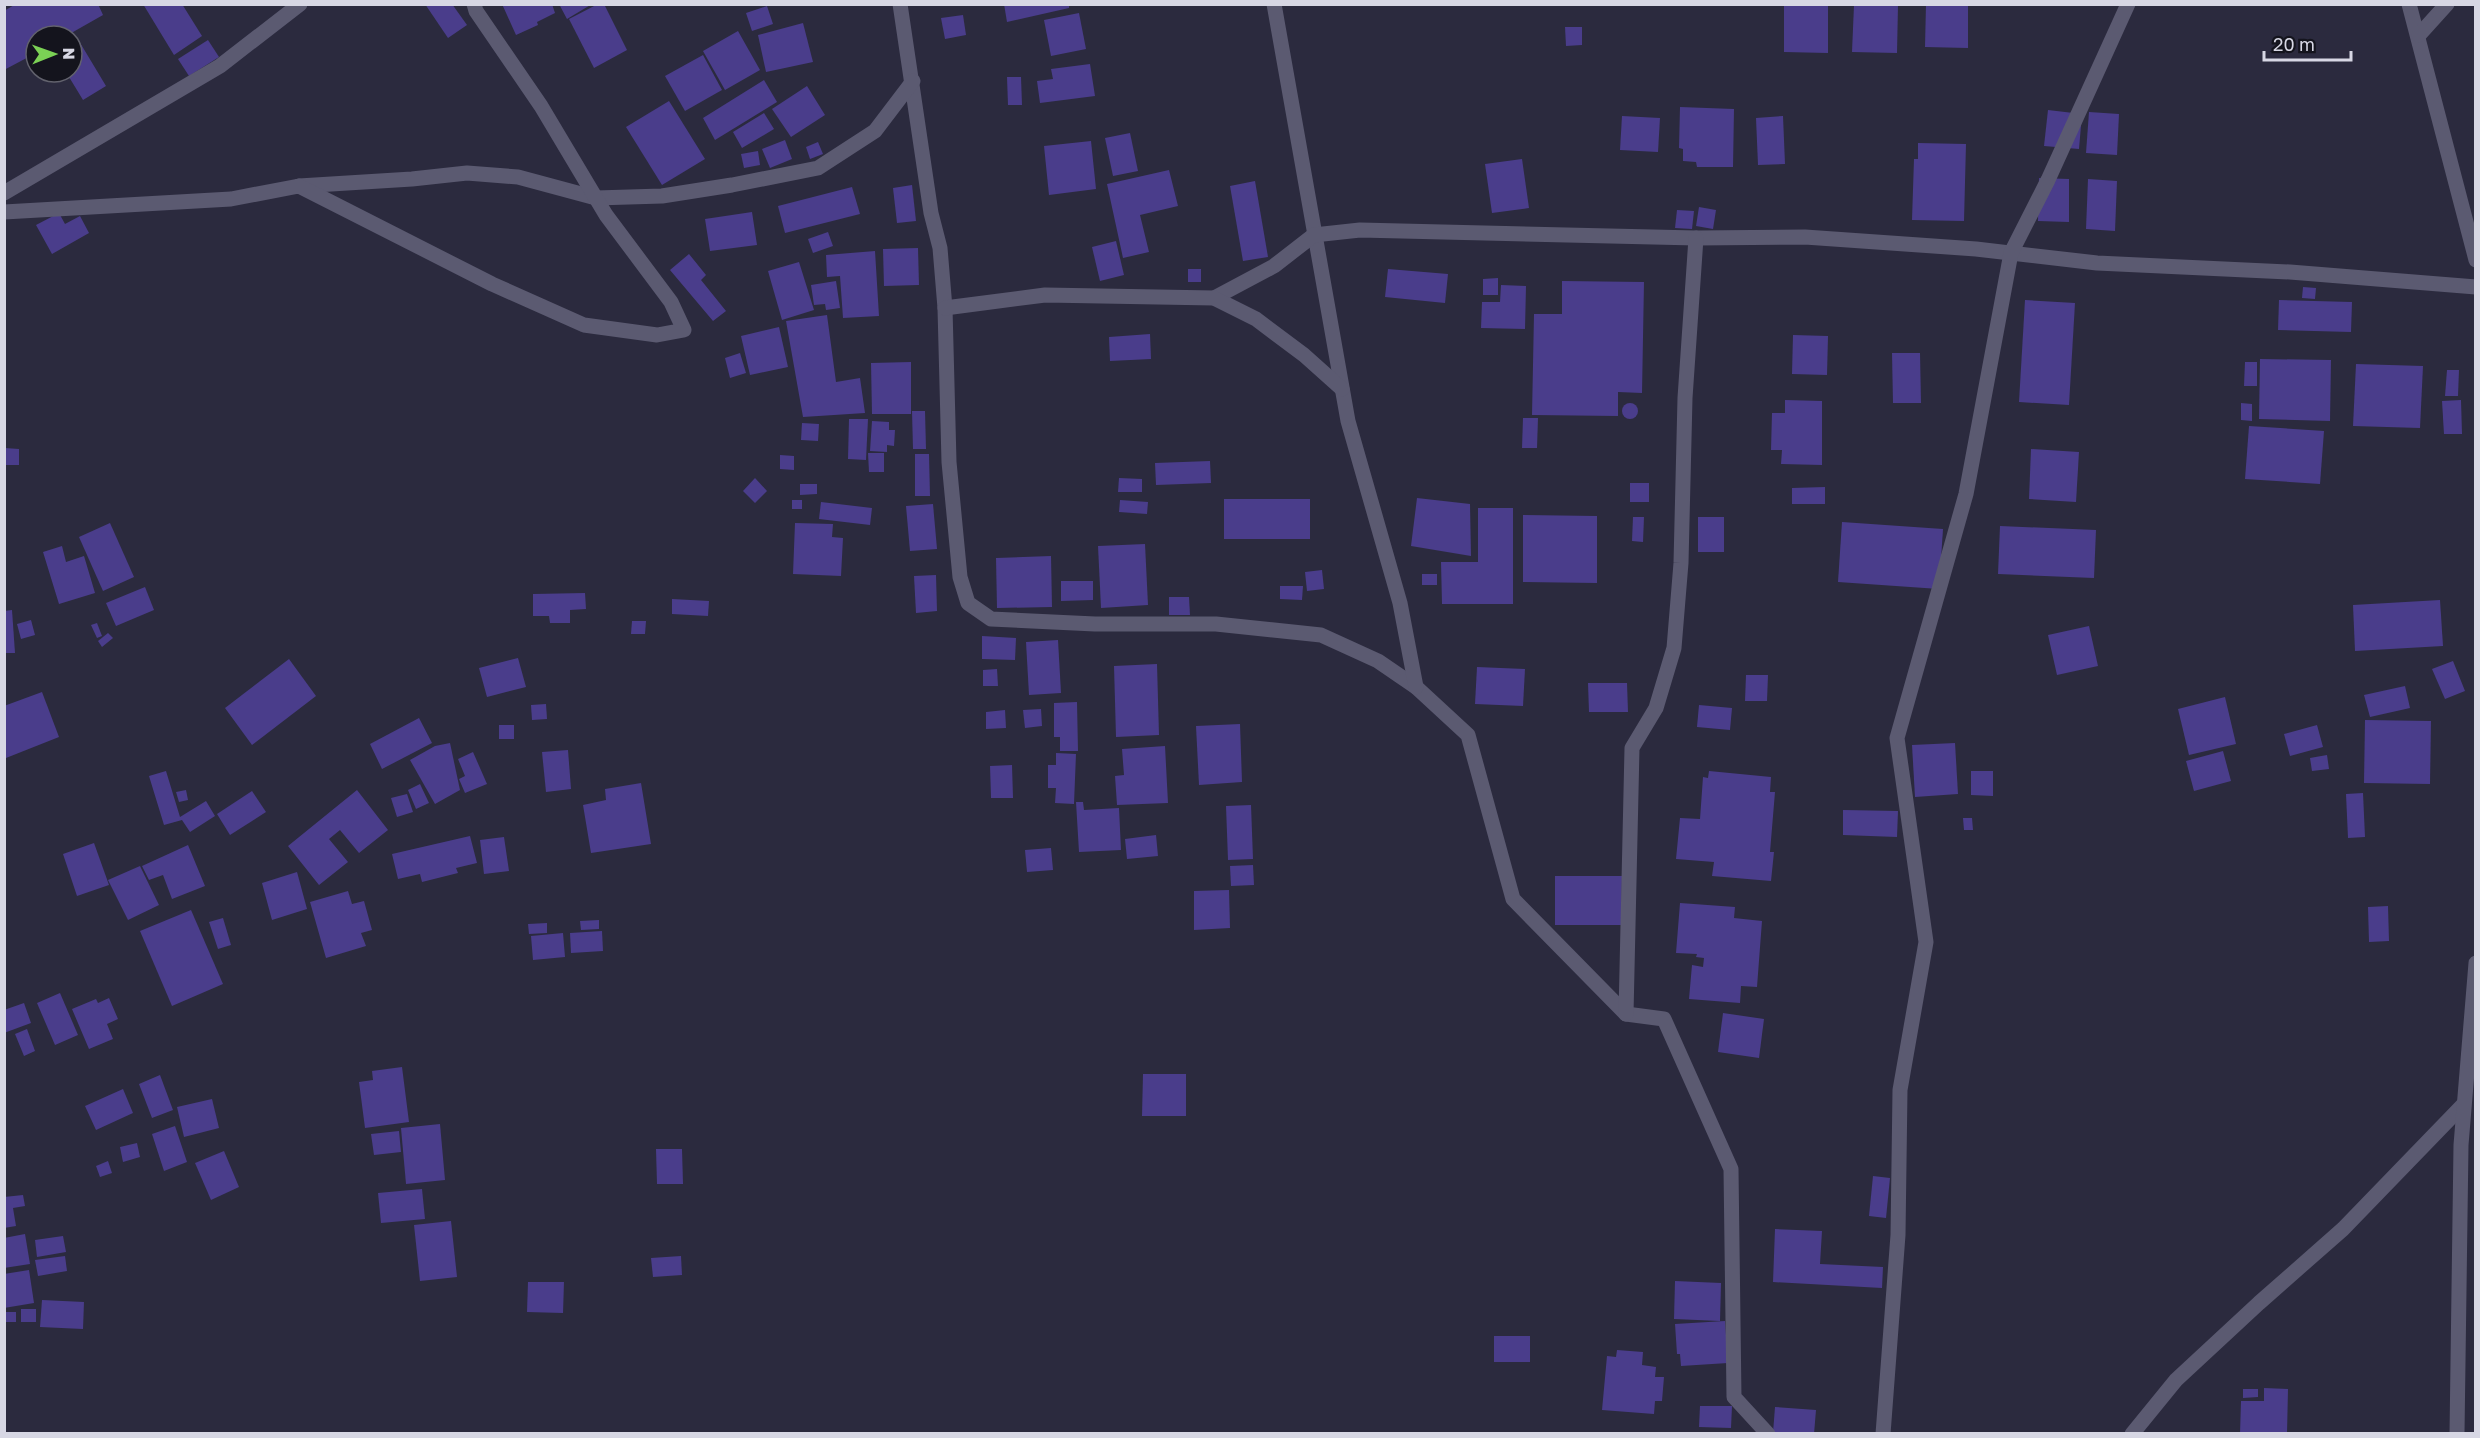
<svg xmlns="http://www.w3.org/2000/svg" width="2480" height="1438" font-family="'Golos Text',sans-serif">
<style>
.building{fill:#4a3d8b}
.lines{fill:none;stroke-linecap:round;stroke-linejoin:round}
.street{stroke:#5b5a71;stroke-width:15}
</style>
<rect width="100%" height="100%" fill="#2b2a3e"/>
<g class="building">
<polygon points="16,4 98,4 103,15 66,36 36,36 36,53 4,70 4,11"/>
<polygon points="143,4 182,4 202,36 174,55"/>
<polygon points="425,4 452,4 467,25 448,38"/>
<polygon points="502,4 552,4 555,13 537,22 538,25 516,35"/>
<polygon points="559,4 592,4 567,19"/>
<polygon points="598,4 604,4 627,50 594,68 569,19"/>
<polygon points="1004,4 1069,4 1069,8 1007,22"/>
<polygon points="1926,4 1968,4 1968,48 1925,47"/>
<polygon points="1784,5 1828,5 1828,53 1784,52"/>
<polygon points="1854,5 1898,5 1897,53 1852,52"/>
<polygon points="767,6 773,24 752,31 746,13"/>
<polygon points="1079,13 1086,49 1051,56 1044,20"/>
<polygon points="963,15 966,35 945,39 941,18"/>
<polygon points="803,23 813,62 766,72 758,35"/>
<polygon points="1565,27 1582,27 1582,45 1566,46"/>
<polygon points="738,31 760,70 725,90 703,51"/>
<polygon points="208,40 219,57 189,76 178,59"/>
<polygon points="79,41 106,86 83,100 66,72 72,72 72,45"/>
<polygon points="703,55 722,90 685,111 665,76"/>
<polygon points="1090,64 1095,96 1040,103 1037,81 1053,79 1051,69"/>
<polygon points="1007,77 1021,77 1022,105 1008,105"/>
<polygon points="764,80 777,102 715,140 703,118"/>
<polygon points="807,86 825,115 791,137 772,109"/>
<polygon points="669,101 705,159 662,185 626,127"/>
<polygon points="1680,107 1734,109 1733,167 1697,167 1696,162 1683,161 1683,149 1679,148"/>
<polygon points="2048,110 2082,114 2079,149 2044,146"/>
<polygon points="2089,112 2119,114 2117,155 2086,153"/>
<polygon points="764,113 774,129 742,148 733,132"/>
<polygon points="1622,116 1660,118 1658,152 1620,150"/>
<polygon points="1783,116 1785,164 1758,165 1756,118"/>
<polygon points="1130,133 1138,171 1113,176 1105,138"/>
<polygon points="785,140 792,159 770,168 762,149"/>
<polygon points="1091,141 1096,189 1049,195 1044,146"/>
<polygon points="818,142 823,154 810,159 806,147"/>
<polygon points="1918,143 1966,144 1964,221 1912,220 1914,159 1918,159"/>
<polygon points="758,151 760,165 744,168 741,154"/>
<polygon points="1522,159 1529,208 1492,213 1485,164"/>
<polygon points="1169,170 1178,206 1140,215 1149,252 1123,258 1107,184"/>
<polygon points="2039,178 2069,179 2069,222 2038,221"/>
<polygon points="2088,179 2117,181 2115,231 2086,229"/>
<polygon points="1255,181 1268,257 1243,261 1230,186"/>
<polygon points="912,185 916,221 897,223 893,188"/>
<polygon points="852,187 860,214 785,233 778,206"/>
<polygon points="1699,207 1716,210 1713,229 1696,226"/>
<polygon points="1677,210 1694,211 1692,229 1675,228"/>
<polygon points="752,212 757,245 710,251 705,219"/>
<polygon points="59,213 65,224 80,216 89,233 52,254 36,225"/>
<polygon points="828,232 833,246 813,253 808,239"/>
<polygon points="1116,241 1124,275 1100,281 1092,247"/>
<polygon points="918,248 919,285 884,286 883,249"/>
<polygon points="875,251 879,316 843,318 840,276 827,277 826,255"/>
<polygon points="689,254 706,275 701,280 726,311 713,321 670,270"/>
<polygon points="799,262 814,310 782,320 768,271"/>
<rect x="1188" y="269" width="13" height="13"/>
<polygon points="1388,269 1448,274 1445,303 1385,297"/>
<polygon points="1498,278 1498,295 1483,295 1483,279"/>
<polygon points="836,281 840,308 826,310 825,304 814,305 811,285"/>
<polygon points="1562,281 1644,282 1642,393 1618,392 1618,416 1532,415 1534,314 1562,314"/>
<polygon points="1501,285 1526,286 1525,329 1481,328 1482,302 1500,302"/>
<polygon points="2303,287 2316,288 2315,299 2302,298"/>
<polygon points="2025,300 2075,303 2069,405 2019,402"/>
<polygon points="2279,300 2352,302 2351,332 2278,330"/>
<polygon points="827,315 836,382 860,378 865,413 803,417 786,321"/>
<polygon points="779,327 788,367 750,375 741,336"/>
<polygon points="1150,334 1151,359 1110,361 1109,337"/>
<polygon points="1793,335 1828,336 1827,375 1792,374"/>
<polygon points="740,353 746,373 730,378 725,358"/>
<polygon points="1892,353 1920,353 1921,403 1893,403"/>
<polygon points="2260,359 2331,360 2330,421 2259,419"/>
<polygon points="911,362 911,414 872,414 871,363"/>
<polygon points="2245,362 2257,362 2257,386 2244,386"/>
<polygon points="2356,364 2423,366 2420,428 2353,426"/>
<polygon points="2447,370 2459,370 2458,396 2445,396"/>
<polygon points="1785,400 1822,401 1822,465 1781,464 1782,450 1771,450 1772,413 1785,413"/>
<polygon points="2461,400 2462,434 2444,434 2442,401"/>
<polygon points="2241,403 2252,404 2252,421 2241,420"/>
<circle cx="1630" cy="411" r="8"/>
<polygon points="912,411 925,411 926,449 913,449"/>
<polygon points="1523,418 1538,418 1537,448 1522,448"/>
<polygon points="849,419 868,419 866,460 848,459"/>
<polygon points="872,421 889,422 889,430 895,430 894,446 887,445 887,452 870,451"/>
<polygon points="802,423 819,424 818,441 801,440"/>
<polygon points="2249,426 2324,431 2320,484 2245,479"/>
<polygon points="5,448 19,449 19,465 5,465"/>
<polygon points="2031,449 2079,452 2076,502 2029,499"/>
<polygon points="868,453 884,453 884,472 869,472"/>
<polygon points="915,454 929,454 930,496 915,496"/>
<polygon points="780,455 794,456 794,470 780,469"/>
<polygon points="1210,461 1211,483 1156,485 1155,463"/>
<polygon points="755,478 767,491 755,503 743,491"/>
<polygon points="1119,478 1142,479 1142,492 1118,492"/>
<rect x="1630" y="483" width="19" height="19"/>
<polygon points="800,484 817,484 817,494 800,495"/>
<polygon points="1825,487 1825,504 1792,504 1792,488"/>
<polygon points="1417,498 1470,504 1471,556 1411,546"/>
<rect x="1224" y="499" width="86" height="40"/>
<rect x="792" y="500" width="10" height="9"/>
<polygon points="1120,500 1148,502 1147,514 1119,512"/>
<polygon points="821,502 872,508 870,525 819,519"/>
<polygon points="933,504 937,549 910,551 906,506"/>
<polygon points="1478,508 1513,508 1513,604 1442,604 1441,562 1478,562"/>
<polygon points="1523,515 1597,516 1597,583 1523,582"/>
<polygon points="1633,517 1644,517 1643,542 1632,541"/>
<rect x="1698" y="517" width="26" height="35"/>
<polygon points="1842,522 1943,529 1939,589 1838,582"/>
<polygon points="110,523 134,577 103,591 79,537"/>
<polygon points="795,523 833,524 832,537 843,538 841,576 793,574"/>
<polygon points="2000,526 2096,530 2094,578 1998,574"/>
<polygon points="1145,544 1148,605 1101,608 1098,546"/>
<polygon points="62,546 66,562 84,556 95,593 59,604 43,552"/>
<polygon points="1051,556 1052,607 997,608 996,558"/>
<polygon points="1322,570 1324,589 1307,591 1305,572"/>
<rect x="1422" y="574" width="15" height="11"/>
<polygon points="936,575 937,611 916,613 914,576"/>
<polygon points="1061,581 1093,581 1093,600 1061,601"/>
<polygon points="1280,586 1303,586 1302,600 1280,599"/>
<polygon points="145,587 154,610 116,626 106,603"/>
<polygon points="585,593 586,609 570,610 570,623 550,623 549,616 533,616 533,594"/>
<polygon points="1169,597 1189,597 1190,615 1169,615"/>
<polygon points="672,599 709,601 708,616 672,614"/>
<polygon points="2440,600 2443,646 2355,651 2353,605"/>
<polygon points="12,610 15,653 4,653 4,611"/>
<polygon points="31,620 35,635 21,639 17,624"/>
<polygon points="632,621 646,621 645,634 631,634"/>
<polygon points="97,623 102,636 97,638 91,625"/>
<polygon points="2089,626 2098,666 2057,675 2048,635"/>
<polygon points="108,633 113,638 102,647 98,641"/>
<polygon points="982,636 1016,638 1015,660 982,659"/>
<polygon points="1058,640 1061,693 1029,695 1026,642"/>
<polygon points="518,658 526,687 487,697 479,668"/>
<polygon points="289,659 316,696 252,745 225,708"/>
<polygon points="2453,661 2465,691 2445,699 2432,669"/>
<polygon points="1157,664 1159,735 1116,737 1114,666"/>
<polygon points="1477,667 1525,669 1523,706 1475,704"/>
<polygon points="997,669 998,686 983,686 983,670"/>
<polygon points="1746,675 1768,675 1767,701 1745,701"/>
<polygon points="1588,683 1627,683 1628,712 1589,712"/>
<polygon points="2405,686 2410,708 2370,717 2364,695"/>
<polygon points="42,692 59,737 6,758 4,706"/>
<polygon points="2225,697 2236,744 2189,755 2178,709"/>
<polygon points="1077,702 1078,751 1060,751 1060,737 1054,737 1054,703"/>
<polygon points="546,704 547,719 532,720 531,705"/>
<polygon points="1699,705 1732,708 1730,730 1697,727"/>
<polygon points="1041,709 1042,726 1025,728 1023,710"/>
<polygon points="1005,710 1006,728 986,729 986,712"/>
<polygon points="419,718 432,743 382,769 370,744"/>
<polygon points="2365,720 2431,721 2430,784 2364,783"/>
<polygon points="1240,724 1242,782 1199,785 1196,726"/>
<rect x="499" y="725" width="15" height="14"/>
<polygon points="2317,725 2323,747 2290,756 2284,734"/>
<polygon points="450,743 460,790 435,804 410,760 435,746"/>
<polygon points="1955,743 1958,794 1915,797 1912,745"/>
<polygon points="1165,746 1168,803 1117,805 1115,776 1124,775 1122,749"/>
<polygon points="568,750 571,789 546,792 542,752"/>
<polygon points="2223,751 2231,781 2194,791 2186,761"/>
<polygon points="473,752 487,784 465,793 459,779 465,776 458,759"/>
<polygon points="1056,753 1076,754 1074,804 1055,803 1056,788 1048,788 1048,765 1056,765"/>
<polygon points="2327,755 2329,769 2312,771 2310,758"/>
<polygon points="1012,765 1013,798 991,798 990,766"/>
<polygon points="166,771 180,817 206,801 215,816 190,832 182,820 164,825 149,776"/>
<polygon points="1709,771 1771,777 1770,792 1775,792 1770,852 1774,852 1771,881 1712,876 1714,862 1676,859 1680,818 1700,819 1703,777 1708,778"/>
<polygon points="1971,771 1993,771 1993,796 1971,795"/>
<polygon points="641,783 651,844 591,853 583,805 606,800 605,789"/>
<polygon points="420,784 429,803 416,809 408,790"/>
<polygon points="186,790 188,800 179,802 176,792"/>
<polygon points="357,790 388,830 359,853 340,830 329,839 348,862 319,885 288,846"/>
<polygon points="252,791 266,812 230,835 217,814"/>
<polygon points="2363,793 2365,837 2348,838 2346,794"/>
<polygon points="407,794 413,812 397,817 391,798"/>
<polygon points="1076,802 1083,802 1084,810 1119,808 1121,850 1079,852"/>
<polygon points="1251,805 1253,859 1228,860 1226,806"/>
<polygon points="1843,810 1898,811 1897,837 1843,835"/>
<polygon points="1963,818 1972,818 1973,830 1964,830"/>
<polygon points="1156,835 1158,856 1127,859 1125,839"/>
<polygon points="470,836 477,863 456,868 458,873 422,882 420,874 398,879 392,854"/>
<polygon points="504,837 509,871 484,874 480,840"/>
<polygon points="94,843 109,885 77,896 63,854"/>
<polygon points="188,845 205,886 172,899 163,875 149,880 142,866"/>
<polygon points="1051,848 1053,870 1027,872 1025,850"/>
<polygon points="1253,865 1254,885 1231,886 1230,866"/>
<polygon points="140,866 159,905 128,920 108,880"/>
<polygon points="297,872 307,909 272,920 262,883"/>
<polygon points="1555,876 1622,876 1621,925 1555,925"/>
<polygon points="1229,890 1230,928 1194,930 1194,891"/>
<polygon points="348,891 352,904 364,901 372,930 361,933 366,946 326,958 310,902"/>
<polygon points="1680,903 1735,907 1734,918 1762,921 1757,987 1741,986 1740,1003 1689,999 1692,965 1703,967 1704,958 1696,957 1697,954 1676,953"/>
<polygon points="2388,906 2389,941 2369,942 2368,907"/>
<polygon points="191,910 223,984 172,1006 140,931"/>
<polygon points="223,918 231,945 218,949 209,922"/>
<polygon points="599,920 599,929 581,930 580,921"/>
<polygon points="547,923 547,933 529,934 528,924"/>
<polygon points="602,931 603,951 571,953 570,933"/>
<polygon points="563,933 565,957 533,960 531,936"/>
<polygon points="60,993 78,1035 55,1045 37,1003"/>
<polygon points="109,998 118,1019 107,1024 113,1039 89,1049 72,1009 96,999 98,1003"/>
<polygon points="24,1003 31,1023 4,1033 4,1010"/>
<polygon points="1723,1013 1764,1019 1759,1058 1718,1052"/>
<polygon points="27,1029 35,1051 24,1056 15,1034"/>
<polygon points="402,1067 409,1122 365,1128 359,1082 373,1080 372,1071"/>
<polygon points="1143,1074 1186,1074 1186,1116 1142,1116"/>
<polygon points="160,1075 173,1110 152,1118 139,1084"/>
<polygon points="123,1089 133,1113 96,1130 85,1106"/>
<polygon points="212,1099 219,1128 184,1137 177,1107"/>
<polygon points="440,1124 445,1180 406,1184 401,1128"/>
<polygon points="175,1126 187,1162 164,1171 152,1134"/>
<polygon points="399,1131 401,1152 374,1155 371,1134"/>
<polygon points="137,1143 140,1157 123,1162 120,1147"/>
<polygon points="656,1149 682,1149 683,1184 657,1184"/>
<polygon points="224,1151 239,1187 211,1200 195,1163"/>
<polygon points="108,1161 112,1173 100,1177 96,1166"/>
<polygon points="1873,1176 1890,1178 1886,1218 1869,1216"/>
<polygon points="422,1189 425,1219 381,1223 378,1193"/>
<polygon points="23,1195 25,1206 13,1208 16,1226 4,1228 4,1197"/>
<polygon points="451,1221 457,1277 420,1281 414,1225"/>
<polygon points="1775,1229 1822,1231 1820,1264 1883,1267 1882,1288 1773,1282"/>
<polygon points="25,1234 30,1264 4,1268 4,1238"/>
<polygon points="63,1236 66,1252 37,1257 35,1240"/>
<polygon points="65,1256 67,1271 38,1276 35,1260"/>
<polygon points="681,1256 682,1275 653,1277 651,1258"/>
<polygon points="29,1270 34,1303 4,1308 4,1274"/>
<polygon points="1675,1281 1721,1283 1720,1321 1674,1319"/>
<polygon points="528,1282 564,1282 563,1313 527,1312"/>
<polygon points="42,1300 84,1302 83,1329 40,1327"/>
<rect x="21" y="1309" width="15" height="13"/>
<rect x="4" y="1312" width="12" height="10"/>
<polygon points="1725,1321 1728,1363 1681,1366 1680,1354 1677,1354 1675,1324"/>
<rect x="1494" y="1336" width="36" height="26"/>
<polygon points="1617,1350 1643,1352 1642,1365 1656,1367 1655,1377 1664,1377 1662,1401 1655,1401 1654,1414 1602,1410 1607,1356 1616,1357"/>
<polygon points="2264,1388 2288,1389 2287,1434 2240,1434 2241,1401 2264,1401"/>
<polygon points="2243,1389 2258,1389 2258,1397 2243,1398"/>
<polygon points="1700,1406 1732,1406 1731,1428 1699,1427"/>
<polygon points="1775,1407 1816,1410 1814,1434 1773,1433"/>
</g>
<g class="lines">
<g class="street">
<polyline points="900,4 931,213 940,248 945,308 949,462 960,577 968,603 991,619 1095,624 1216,624 1321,635 1378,661 1416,687 1468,735 1513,899 1626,1014 1664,1019 1731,1169 1734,1397 1768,1434"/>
<polyline points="1274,4 1348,421 1400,603 1416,687"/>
<polyline points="2409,4 2476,260"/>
<polyline points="2419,35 2447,4"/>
<polyline points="299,186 412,179 467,173 518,177 596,198 662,196 732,185 818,168 875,131 913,81"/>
<polyline points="4,193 220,66 300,4"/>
<polyline points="4,212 231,199 299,186 492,284 584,325 657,335 684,330 671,302 606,215 541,106 476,11 474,4"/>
<polyline points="1214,298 1274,266 1314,235 1360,230 1696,238 1805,237 1976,249 2097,263 2290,272 2476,287"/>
<polyline points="945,308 1045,295 1214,298 1256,319 1304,355 1342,389"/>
<polyline points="1626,1014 1632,748 1656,708 1674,648 1681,563 1685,398 1696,238"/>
<polyline points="1883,1434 1898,1235 1900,1090 1926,942 1897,738 1966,494 2011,253 2048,180 2128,4"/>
<polyline points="2132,1434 2176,1380 2259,1303 2343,1229 2463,1105"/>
<polyline points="2457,1434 2461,1145 2476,963"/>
</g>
</g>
<rect width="2480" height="1438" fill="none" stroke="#d7d7e4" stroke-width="12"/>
<g transform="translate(54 54) rotate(89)"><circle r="28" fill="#14141d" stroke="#62626d" stroke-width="1.5"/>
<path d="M0-4.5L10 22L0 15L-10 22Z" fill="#7bd155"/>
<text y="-9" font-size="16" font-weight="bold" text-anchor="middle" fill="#d7d7e4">N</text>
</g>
<path d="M2264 51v9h87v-9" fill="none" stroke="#d7d7e4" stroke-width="3"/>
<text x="2273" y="51" font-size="18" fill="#d7d7e4" stroke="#14141d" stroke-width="4.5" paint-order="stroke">20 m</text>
</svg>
